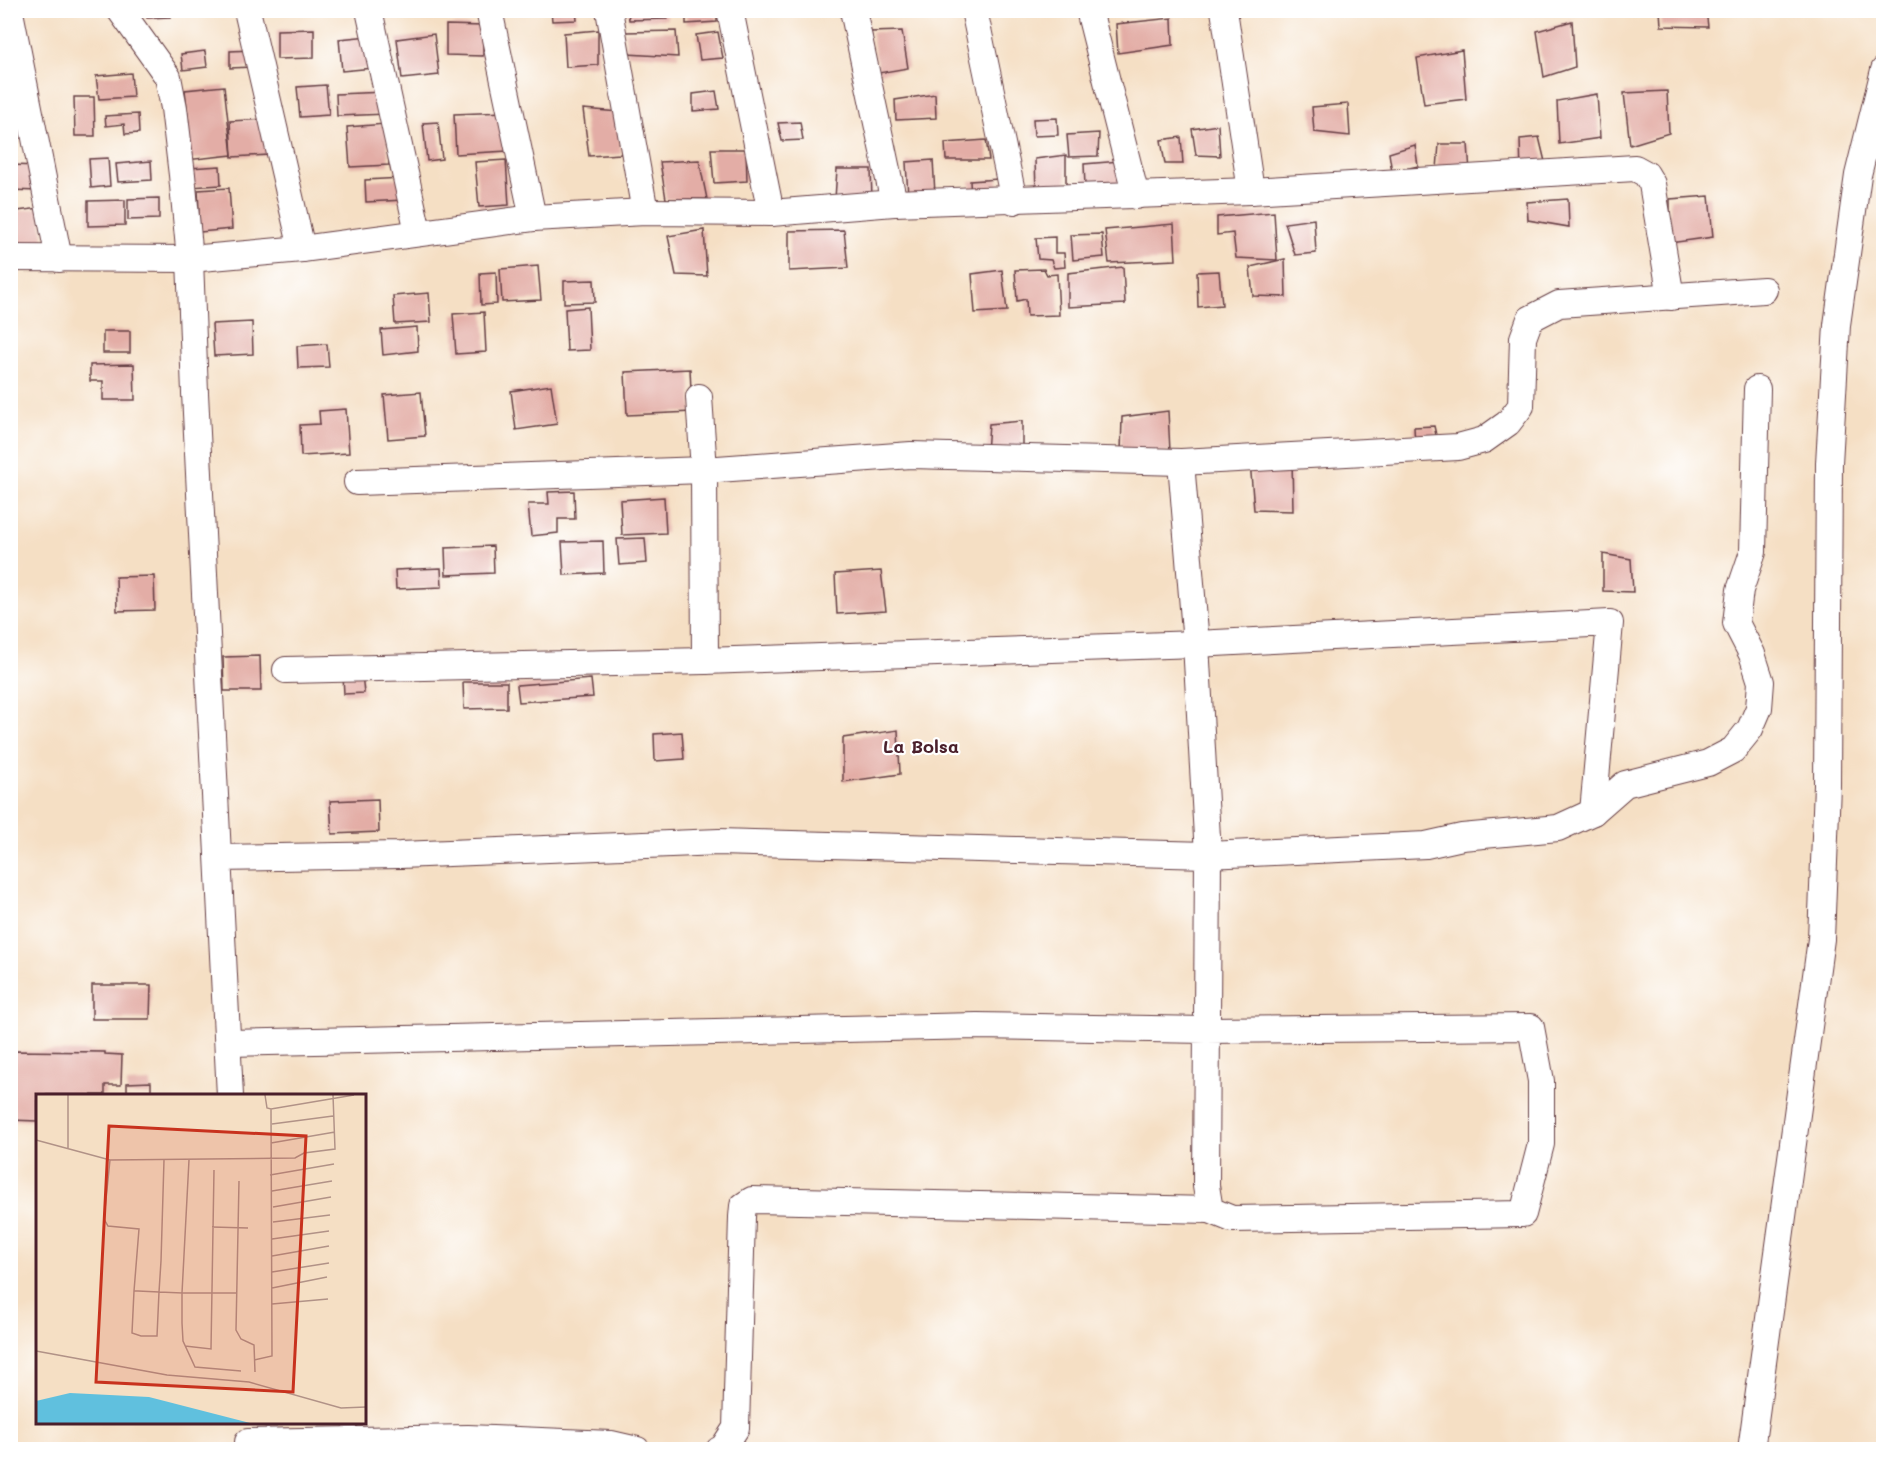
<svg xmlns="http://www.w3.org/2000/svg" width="1894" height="1460" font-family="Mali,sans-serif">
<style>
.building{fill:#e3ada6}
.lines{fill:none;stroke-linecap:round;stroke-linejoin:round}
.minor-casing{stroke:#643c42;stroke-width:28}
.minor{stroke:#fff;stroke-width:26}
.labels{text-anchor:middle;stroke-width:4.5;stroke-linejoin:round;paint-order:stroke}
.neighbourhood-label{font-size:18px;font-weight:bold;fill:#4a1f2b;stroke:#fff}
.inset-road{fill:none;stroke:#b19287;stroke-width:1.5}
.view{fill:#c8321e;fill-opacity:0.15;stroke:#c8321e;stroke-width:3}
.inset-edge{fill:none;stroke:#4a1f2b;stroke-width:3}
</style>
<rect width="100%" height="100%" fill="#fff"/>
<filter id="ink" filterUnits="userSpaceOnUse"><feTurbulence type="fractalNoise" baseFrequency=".0167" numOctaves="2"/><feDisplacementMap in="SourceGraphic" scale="12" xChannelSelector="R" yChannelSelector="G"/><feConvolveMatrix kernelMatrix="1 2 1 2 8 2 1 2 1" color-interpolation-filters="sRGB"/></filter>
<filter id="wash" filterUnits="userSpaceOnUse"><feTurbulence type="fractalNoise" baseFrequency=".008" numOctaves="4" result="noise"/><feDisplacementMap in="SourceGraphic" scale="24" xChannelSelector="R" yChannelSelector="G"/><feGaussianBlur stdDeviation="1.35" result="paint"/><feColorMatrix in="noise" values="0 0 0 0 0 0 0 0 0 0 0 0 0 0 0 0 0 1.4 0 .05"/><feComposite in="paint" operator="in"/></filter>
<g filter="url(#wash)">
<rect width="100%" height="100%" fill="#f5dfc4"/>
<g id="blocks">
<g class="building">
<polygon points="147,10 170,10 170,17 147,18"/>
<polygon points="551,10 576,10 577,20 552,21"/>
<polygon points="628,10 666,10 667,19 629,20"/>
<polygon points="686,10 717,10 717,22 686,24"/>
<polygon points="1660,10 1706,10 1708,27 1661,26"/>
<polygon points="1172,18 1173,45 1118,53 1116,24"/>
<polygon points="1572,21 1575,67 1544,77 1537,31"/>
<polygon points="446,25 483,26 483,56 446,55"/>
<polygon points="314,29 314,58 277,59 277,30"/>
<polygon points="598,30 598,65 566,67 564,33"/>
<polygon points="676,31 678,57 627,54 625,32"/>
<polygon points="902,31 908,68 879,73 871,32"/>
<polygon points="718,32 723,58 700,60 696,35"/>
<polygon points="434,34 439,75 402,79 397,39"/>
<polygon points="369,36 373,68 342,71 339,39"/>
<polygon points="252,50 252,67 230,68 230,51"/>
<polygon points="1462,50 1466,99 1424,104 1417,58"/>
<polygon points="205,51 207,67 183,70 181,54"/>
<polygon points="131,73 133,97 99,99 96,76"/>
<polygon points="326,85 329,115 300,117 297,87"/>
<polygon points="224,86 232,155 186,160 182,124 189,124 185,90"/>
<polygon points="716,91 719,109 693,111 693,94"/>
<polygon points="1667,91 1669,133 1630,145 1624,93"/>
<polygon points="386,92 387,114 337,116 336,94"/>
<polygon points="935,94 936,118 896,120 895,100"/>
<polygon points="1597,94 1600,138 1559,144 1557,101"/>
<polygon points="74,97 94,97 95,136 75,136"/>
<polygon points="1348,104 1350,136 1314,132 1312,107"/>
<polygon points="583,109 619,112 621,154 589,156"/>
<polygon points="506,112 508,151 456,154 454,114"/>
<polygon points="138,114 139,133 125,134 124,124 106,126 105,116"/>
<polygon points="1057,118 1058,135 1034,136 1033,119"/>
<polygon points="267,119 269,155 232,157 230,121"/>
<polygon points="438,122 442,159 427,161 423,123"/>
<polygon points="800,122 803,140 782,141 778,123"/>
<polygon points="386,124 389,165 350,167 347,127"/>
<polygon points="1218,125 1220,156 1196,155 1192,129"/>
<polygon points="1099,133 1098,156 1069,157 1067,135"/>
<polygon points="1181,137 1183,164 1165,164 1161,140"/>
<polygon points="1539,137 1547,170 1521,174 1520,139"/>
<polygon points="986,140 989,160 946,160 945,143"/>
<polygon points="1439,144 1468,144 1470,172 1437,169"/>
<polygon points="1415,145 1418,166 1392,172 1389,153"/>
<polygon points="711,149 746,149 747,181 714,183"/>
<polygon points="1066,155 1066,190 1036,191 1035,159"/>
<polygon points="108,158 110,186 91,188 89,159"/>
<polygon points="506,160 509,205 479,207 475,162"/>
<polygon points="699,160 707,199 666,199 660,162"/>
<polygon points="933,160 935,194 908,196 906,162"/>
<polygon points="151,161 152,180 118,182 116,164"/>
<polygon points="1120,161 1119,185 1085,186 1084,164"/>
<polygon points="10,165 39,166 39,191 10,190"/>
<polygon points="220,166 221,185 190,187 189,168"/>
<polygon points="837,169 871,169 872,199 835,199"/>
<polygon points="402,178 404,200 366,202 365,180"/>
<polygon points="998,179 999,199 971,199 970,181"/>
<polygon points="229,188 232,229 200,232 198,190"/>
<polygon points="1709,196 1713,237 1670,243 1670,199"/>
<polygon points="159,198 159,219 128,220 128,199"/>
<polygon points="1568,199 1569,227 1528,220 1527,202"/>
<polygon points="125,200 125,225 88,226 88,201"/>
<polygon points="40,208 44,246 10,250 10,212"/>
<polygon points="1274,212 1277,260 1236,258 1233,233 1217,235 1217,217"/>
<polygon points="1314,219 1316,253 1295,255 1285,223"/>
<polygon points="1174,224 1176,260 1109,263 1105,230"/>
<polygon points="704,230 707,276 676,275 668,236"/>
<polygon points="844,230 848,268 789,271 789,231"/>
<polygon points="1102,234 1104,257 1073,260 1071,235"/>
<polygon points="1055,237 1055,253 1064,253 1065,267 1054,268 1051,260 1038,259 1036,238"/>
<polygon points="1285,259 1286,297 1253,296 1250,267"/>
<polygon points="538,266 541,300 502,302 500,269"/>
<polygon points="1123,267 1125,304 1068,307 1068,273"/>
<polygon points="1044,269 1047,275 1057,274 1059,315 1027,316 1026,299 1017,301 1015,270"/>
<polygon points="1002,270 1007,311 975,313 972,274"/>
<polygon points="1219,271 1222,305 1198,307 1197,272"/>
<polygon points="496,272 497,304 481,305 480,273"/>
<polygon points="594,280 595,302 564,303 564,281"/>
<polygon points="429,293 431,322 395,324 393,296"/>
<polygon points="588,307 590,350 567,351 565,309"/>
<polygon points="484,312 486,352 456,354 453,314"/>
<polygon points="252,322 253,354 214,356 212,324"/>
<polygon points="417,327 418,351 383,355 381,330"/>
<rect x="103" y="331" width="27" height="22"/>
<polygon points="327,344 329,367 298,368 297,346"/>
<polygon points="134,364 135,400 103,400 103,381 90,381 90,365"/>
<polygon points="690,369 692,412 627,415 625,372"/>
<polygon points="551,385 557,424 516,430 511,391"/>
<polygon points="421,392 425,436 388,439 384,395"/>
<polygon points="346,409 349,453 301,456 300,425 320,424 319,411"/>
<polygon points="1168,411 1170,452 1121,453 1122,417"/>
<polygon points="1022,421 1022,448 987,452 989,424"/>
<polygon points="1434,426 1438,444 1415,445 1414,427"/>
<polygon points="1292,459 1293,511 1254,510 1250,461"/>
<polygon points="574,491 575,519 558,519 558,533 531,536 528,504 549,504 548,492"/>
<polygon points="664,497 666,533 622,535 620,500"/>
<polygon points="645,538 647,563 619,565 617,539"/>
<polygon points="603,541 604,573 564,575 562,542"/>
<polygon points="493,546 494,573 446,575 445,548"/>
<polygon points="1603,554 1631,559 1633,592 1603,591"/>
<polygon points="441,568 442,587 396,589 395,570"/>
<polygon points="881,571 886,611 837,614 835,574"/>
<polygon points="154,576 155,610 117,611 116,577"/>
<polygon points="260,656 261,691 224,691 223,657"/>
<polygon points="362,674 364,693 344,694 343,676"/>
<polygon points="591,679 593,697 519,702 517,685"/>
<polygon points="463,682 507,682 507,708 464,709"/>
<polygon points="898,730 900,774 843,782 843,738"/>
<polygon points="682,732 684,759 655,761 654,734"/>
<polygon points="378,799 379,832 332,834 330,801"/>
<polygon points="92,985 151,985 150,1019 92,1019"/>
<polygon points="10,1051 105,1052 105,1054 122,1055 121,1085 105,1085 105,1095 38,1095 38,1121 10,1120"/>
<polygon points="151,1082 151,1095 127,1095 127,1083"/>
</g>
</g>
</g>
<g filter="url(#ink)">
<use href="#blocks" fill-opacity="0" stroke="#643c42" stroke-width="1.5"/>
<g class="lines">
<g class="minor-casing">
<g id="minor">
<polyline points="120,10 168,77 174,108 182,175 190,259 195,393 230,1096"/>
<polyline points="247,10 302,249"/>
<polyline points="369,10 418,232"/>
<polyline points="489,10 533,218"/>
<polyline points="609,10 645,212"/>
<polyline points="730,10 771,213"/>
<polyline points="853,10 894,203"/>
<polyline points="974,10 1014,201"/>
<polyline points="1089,10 1136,196"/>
<polyline points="1224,10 1251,191"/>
<polyline points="10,12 59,259"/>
<polyline points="10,258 190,259 302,249 533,218 645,212 771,213 894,203 1251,191 1635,168 1646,174 1652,184 1671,297"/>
<polyline points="699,397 704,470 705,661"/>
<polyline points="1181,462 1196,644 1208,855 1426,845 1462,837 1558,828 1593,812 1625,784 1708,763 1733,750 1750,729 1759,708 1761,682 1752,654 1736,623 1740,590 1753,552 1757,389"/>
<polyline points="357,482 704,470 911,455 1181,462 1458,447 1484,440 1508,423 1521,406 1523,338 1530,319 1559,304 1764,290"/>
<polyline points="286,670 705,661 1196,644 1610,623 1593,812"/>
<polyline points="219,858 400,855 719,842 1208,855 1206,1186 1210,1210 1232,1219 1523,1214 1541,1144 1541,1081 1531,1027 1206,1030 977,1026 228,1043"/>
<polyline points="248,1442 468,1438 611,1444 637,1450"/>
<polyline points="719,1450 723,1448 736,1428 742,1217 743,1206 752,1200 1210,1210"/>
<polyline points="1751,1450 1821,939 1827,785 1829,463 1837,325 1858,175 1884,70"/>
</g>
</g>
<use href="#minor" class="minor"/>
</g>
</g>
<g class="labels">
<g class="neighbourhood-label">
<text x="921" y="753">La Bolsa</text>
</g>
</g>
<g transform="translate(36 1094)">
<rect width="330" height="330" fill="#f5dfc4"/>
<path d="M34,299L113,303L214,329H0V307Z" fill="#60c0de"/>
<path class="inset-road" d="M32,1V55M229,1L231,14L235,15L318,1M236,30L297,22M0,46L74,66L259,64L268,59L299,55L297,1M235,49L299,38M74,66L68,125L72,132L103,135L98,197M128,66L125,167L123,198L121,242H105L96,239L98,197H102L123,198L146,199L153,66M234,81L298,70M203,87L200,236L205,245L218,251L219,278M236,97L296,87M237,113L295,103M237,128L294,121M176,133L212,134M236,145L293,137M236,162L293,152M236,178L293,169M236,194L291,183M200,199H146V229L147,247L159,273L205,277M236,210L292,205M149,252L175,255L178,76M0,257L131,281L213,288L305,314L330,313M218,266L236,262L235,15"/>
<path class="view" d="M73,32L270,42L257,298L60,288Z"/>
<rect width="330" height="330" class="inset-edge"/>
</g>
<rect width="1894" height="1460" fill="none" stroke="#fff" stroke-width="36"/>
</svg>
